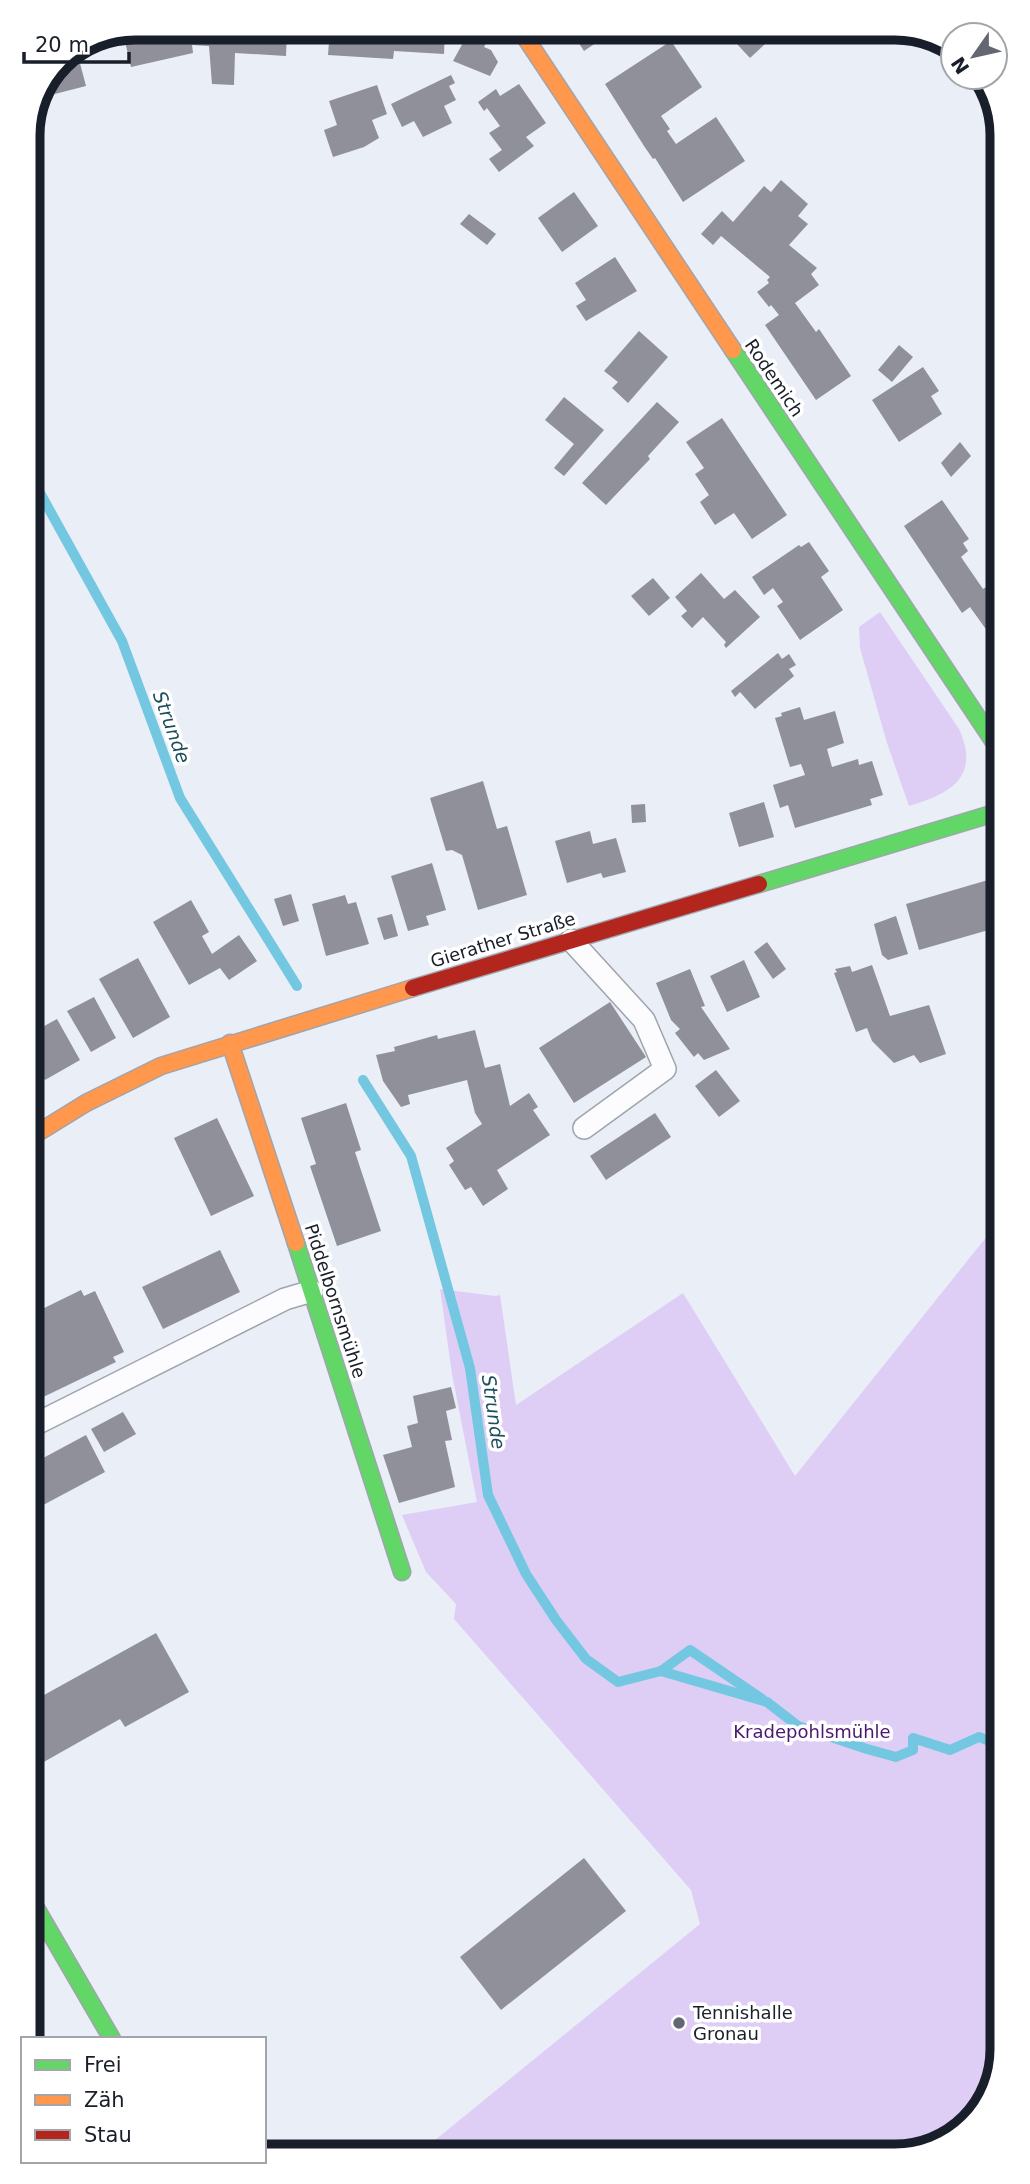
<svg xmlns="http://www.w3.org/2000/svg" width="1030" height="2184" font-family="'DejaVu Sans',sans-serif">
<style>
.green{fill:#decef6}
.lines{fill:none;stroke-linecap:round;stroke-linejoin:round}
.stream{stroke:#73c7e0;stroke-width:10}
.building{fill:#8f9099}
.lane-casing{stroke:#9fa4ad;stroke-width:24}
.fast-casing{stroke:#9fa4ad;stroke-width:19}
.slow-casing{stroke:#9fa4ad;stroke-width:19}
.jam-casing{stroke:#9fa4ad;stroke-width:19}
.lane{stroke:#fcfcfe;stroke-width:21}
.fast{stroke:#63d668;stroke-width:16}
.slow{stroke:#ff974d;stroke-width:16}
.jam{stroke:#b3261e;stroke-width:16}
.poi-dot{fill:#626771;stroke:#fff;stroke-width:2.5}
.labels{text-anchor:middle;stroke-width:7;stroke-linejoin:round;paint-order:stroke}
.street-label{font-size:18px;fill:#191f2a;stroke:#fff}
.park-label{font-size:18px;fill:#4b176e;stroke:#fff}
.poi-label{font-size:18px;fill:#191f2a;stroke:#fff;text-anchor:start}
.water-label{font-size:19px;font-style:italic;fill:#1d4e5c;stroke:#fff}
.rim{fill:none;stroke:#191f2a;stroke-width:9}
</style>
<rect width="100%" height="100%" fill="#eaeef6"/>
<g class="green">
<path d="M880,612L959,729C981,777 950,794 909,806L887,743L860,648L859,627Z"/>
<polygon points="1000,1220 1002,2049 984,2109 930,2150 418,2154 700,1924 691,1890 454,1619 456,1604 426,1572 402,1515 477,1502 452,1374 440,1289 495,1296 500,1295 516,1405 683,1293 795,1476"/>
</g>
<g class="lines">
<g class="stream">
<polyline points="29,473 122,641 180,798 297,986"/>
<polyline points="363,1080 411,1156 470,1368 488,1495 526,1574 556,1620 586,1659 618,1682 661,1671 767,1702 798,1726 867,1749 896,1757 913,1750 913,1738 950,1750 979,1737 1001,1745"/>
<polyline points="661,1671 690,1650 762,1699"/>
</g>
</g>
<g class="building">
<polygon points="135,28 276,28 287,30 286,56 235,53 234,85 212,84 209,46 192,45 193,53 131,67 123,33"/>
<polygon points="348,28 445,28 444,54 394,51 393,59 328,55 330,29 348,30"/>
<polygon points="471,28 493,30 484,47 491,50 498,62 490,76 453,61"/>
<polygon points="569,28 618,28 584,51"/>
<polygon points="722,28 782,28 750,58"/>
<polygon points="112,38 114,45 99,49 97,44"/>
<polygon points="671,41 702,87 661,116 670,129 667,131 676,144 716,117 745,161 683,202 655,158 653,159 644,146 605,84"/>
<polygon points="77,52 86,86 43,97 60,59"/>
<polygon points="451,75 455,83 449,86 456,100 444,106 452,123 423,137 414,121 402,127 391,104"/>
<polygon points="519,84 546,123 526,137 534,146 499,172 489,159 502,150 489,133 500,126 487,108 484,111 478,102 496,89 500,96"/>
<polygon points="377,85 387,114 372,120 379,138 364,147 333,157 324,130 337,125 329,101"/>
<polygon points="781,180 808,204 798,216 808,224 789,245 817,268 811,274 819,285 795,303 816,332 819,329 851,376 816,400 765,325 779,315 771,305 769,307 757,292 769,283 767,280 770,277 721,236 713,245 701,234 722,211 733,222 764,186 771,192"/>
<polygon points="574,192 598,226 562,252 538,218"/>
<polygon points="469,214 496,234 487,245 460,224"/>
<polygon points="615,257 637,291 586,321 576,306 586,300 575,283"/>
<polygon points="639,331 668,357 628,403 612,388 618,382 604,371"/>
<polygon points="899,345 913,357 892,382 878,370"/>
<polygon points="923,367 939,391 931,396 942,414 899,442 872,400"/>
<polygon points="564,397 604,430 564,476 554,468 574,444 545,420"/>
<polygon points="657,402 679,422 648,456 650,459 606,505 582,483"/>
<polygon points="722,418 787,515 752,539 734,513 715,525 700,502 709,495 695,474 704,468 686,442"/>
<polygon points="960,442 971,456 951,477 941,463"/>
<polygon points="942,500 969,539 963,543 968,551 961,557 983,589 998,579 998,646 970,607 962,613 904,526"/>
<polygon points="809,542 829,571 821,577 843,610 800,640 777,606 783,602 773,588 764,595 752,577 799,545 801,547"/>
<polygon points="701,573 724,599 735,590 760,617 726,648 724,645 726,642 703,617 692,628 681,616 687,611 675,597"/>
<polygon points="653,578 670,598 649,616 631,596"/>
<polygon points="778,653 782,659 789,654 796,665 789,669 794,676 755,709 740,692 735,697 731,691"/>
<polygon points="800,707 804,720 835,711 844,743 827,749 832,767 858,759 859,765 872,761 883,795 870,799 872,805 795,828 788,805 780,808 773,785 805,775 801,764 790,767 775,718 782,716 781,713"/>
<polygon points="483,781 497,829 507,826 527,895 478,910 462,855 452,850 446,851 430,798"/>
<polygon points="764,802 774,837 739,847 729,813"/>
<polygon points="645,804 646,822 632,823 631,805"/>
<polygon points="590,831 593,844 616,838 626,872 603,878 601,873 567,883 555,841"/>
<polygon points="432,863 446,910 426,916 429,925 408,931 391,876"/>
<polygon points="988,880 999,917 999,927 919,950 906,904"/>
<polygon points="291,894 299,921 283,926 274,899"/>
<polygon points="345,895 348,904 356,902 369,944 326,956 312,904"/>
<polygon points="191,900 209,932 202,936 212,954 239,935 257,961 229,980 220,968 189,985 153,922"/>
<polygon points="392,914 398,936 384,940 377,918"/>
<polygon points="896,916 908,954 888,960 882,955 874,924"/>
<polygon points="767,942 786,969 773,979 754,952"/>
<polygon points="138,958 170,1017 133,1038 99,979"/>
<polygon points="744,960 760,997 727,1012 710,976"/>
<polygon points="872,965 890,1016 929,1005 946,1054 920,1063 914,1055 894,1063 872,1041 867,1028 856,1032 834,973 837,972 835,969 850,966 852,972"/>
<polygon points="690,969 705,1006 701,1007 730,1049 704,1060 698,1053 694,1057 675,1033 680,1029 671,1020 656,983"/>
<polygon points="94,997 116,1038 91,1052 67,1011"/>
<polygon points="610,1002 646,1057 574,1103 539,1048"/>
<polygon points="57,1019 80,1060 45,1080 42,1075 31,1082 31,1020 37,1030"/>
<polygon points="475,1030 485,1068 500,1064 510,1106 529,1093 538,1107 533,1110 550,1135 497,1170 508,1189 483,1206 471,1187 465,1190 449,1165 454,1161 446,1148 482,1124 475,1113 467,1080 408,1095 410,1104 401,1107 383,1081 376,1055 395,1051 394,1047 437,1035 438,1039"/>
<polygon points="716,1070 740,1101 719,1117 695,1086"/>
<polygon points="346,1103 361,1150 355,1152 381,1231 337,1246 310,1166 316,1164 301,1118"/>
<polygon points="655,1113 671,1137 606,1180 590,1156"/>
<polygon points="217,1118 254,1196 211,1216 174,1138"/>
<polygon points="220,1250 240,1292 163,1329 142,1287"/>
<polygon points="81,1290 84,1296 95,1291 124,1352 113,1357 116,1362 39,1399 32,1383 32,1314"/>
<polygon points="451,1387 456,1408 446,1411 452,1440 445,1441 455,1487 399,1503 383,1455 412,1447 407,1426 418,1423 413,1396"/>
<polygon points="123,1412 136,1434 104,1452 91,1429"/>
<polygon points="86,1435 105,1472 32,1511 32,1464"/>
<polygon points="156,1633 189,1692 125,1727 120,1719 33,1768 33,1696 35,1700"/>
<polygon points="584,1858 626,1911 501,2010 460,1957"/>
<polygon points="293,2140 305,2155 275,2155"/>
</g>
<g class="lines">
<g class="lane-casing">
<g id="lane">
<polyline points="571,940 644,1020 665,1069 584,1128"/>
<polyline points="32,1426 285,1299 312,1291"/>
</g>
</g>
<g class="fast-casing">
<g id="fast">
<polyline points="733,350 998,748"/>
<polyline points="759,884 998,812"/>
<polyline points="296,1243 402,1572"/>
<polyline points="33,1903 112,2039"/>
</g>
</g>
<g class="slow-casing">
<g id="slow">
<polyline points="519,28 733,350"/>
<polyline points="230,1043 296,1243"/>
<polyline points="31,1137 86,1103 161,1066 413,988"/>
</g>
</g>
<g class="jam-casing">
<polyline id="jam" points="413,988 759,884"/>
</g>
<use href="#lane" class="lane"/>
<use href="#fast" class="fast"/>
<use href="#slow" class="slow"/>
<use href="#jam" class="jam"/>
</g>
<circle class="poi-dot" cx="679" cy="2023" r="7"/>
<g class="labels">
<g class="street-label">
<text transform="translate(774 378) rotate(56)" y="6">Rodemich</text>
<text transform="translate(503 940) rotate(-17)" y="6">Gierather Straße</text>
<text transform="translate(335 1301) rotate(72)" y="6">Piddelbornsmühle</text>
</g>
<g class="park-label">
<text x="812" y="1738">Kradepohlsmühle</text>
</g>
<g class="poi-label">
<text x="693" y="2019">Tennishalle<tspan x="693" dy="21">Gronau</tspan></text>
</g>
<g class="water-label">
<text transform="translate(172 727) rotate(70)" y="7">Strunde</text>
<text transform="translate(494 1412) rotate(82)" y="7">Strunde</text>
</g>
</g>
<path d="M0 0H1030V2184H0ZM135 40H895A95 95 0 0 1 990 135V2049A95 95 0 0 1 895 2144H135A95 95 0 0 1 40 2049V135A95 95 0 0 1 135 40Z" fill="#fff" fill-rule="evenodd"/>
<path class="rim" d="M135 40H895A95 95 0 0 1 990 135V2049A95 95 0 0 1 895 2144H135A95 95 0 0 1 40 2049V135A95 95 0 0 1 135 40Z"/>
<rect x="21" y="2037" width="245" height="126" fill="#ffffff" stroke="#a3a5aa" stroke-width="2"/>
<rect x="35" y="2060" width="35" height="10" fill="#63d668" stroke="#a3a5aa" stroke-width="2"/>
<text x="84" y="2072" font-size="21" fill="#191f2a">Frei</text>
<rect x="35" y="2095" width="35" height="10" fill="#ff974d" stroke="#a3a5aa" stroke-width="2"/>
<text x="84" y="2107" font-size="21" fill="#191f2a">Zäh</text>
<rect x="35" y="2130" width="35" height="10" fill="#b3261e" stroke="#a3a5aa" stroke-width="2"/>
<text x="84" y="2142" font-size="21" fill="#191f2a">Stau</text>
<g transform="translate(974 56) rotate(236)"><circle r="33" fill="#ffffff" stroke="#a3a5aa" stroke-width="2"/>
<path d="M0-5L12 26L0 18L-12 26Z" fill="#626771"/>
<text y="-10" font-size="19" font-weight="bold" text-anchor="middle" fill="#191f2a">N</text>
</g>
<path d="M24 52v10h105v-10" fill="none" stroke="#191f2a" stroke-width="3.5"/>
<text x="35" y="52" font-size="21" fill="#191f2a" stroke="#ffffff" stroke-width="5" paint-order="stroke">20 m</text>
</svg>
